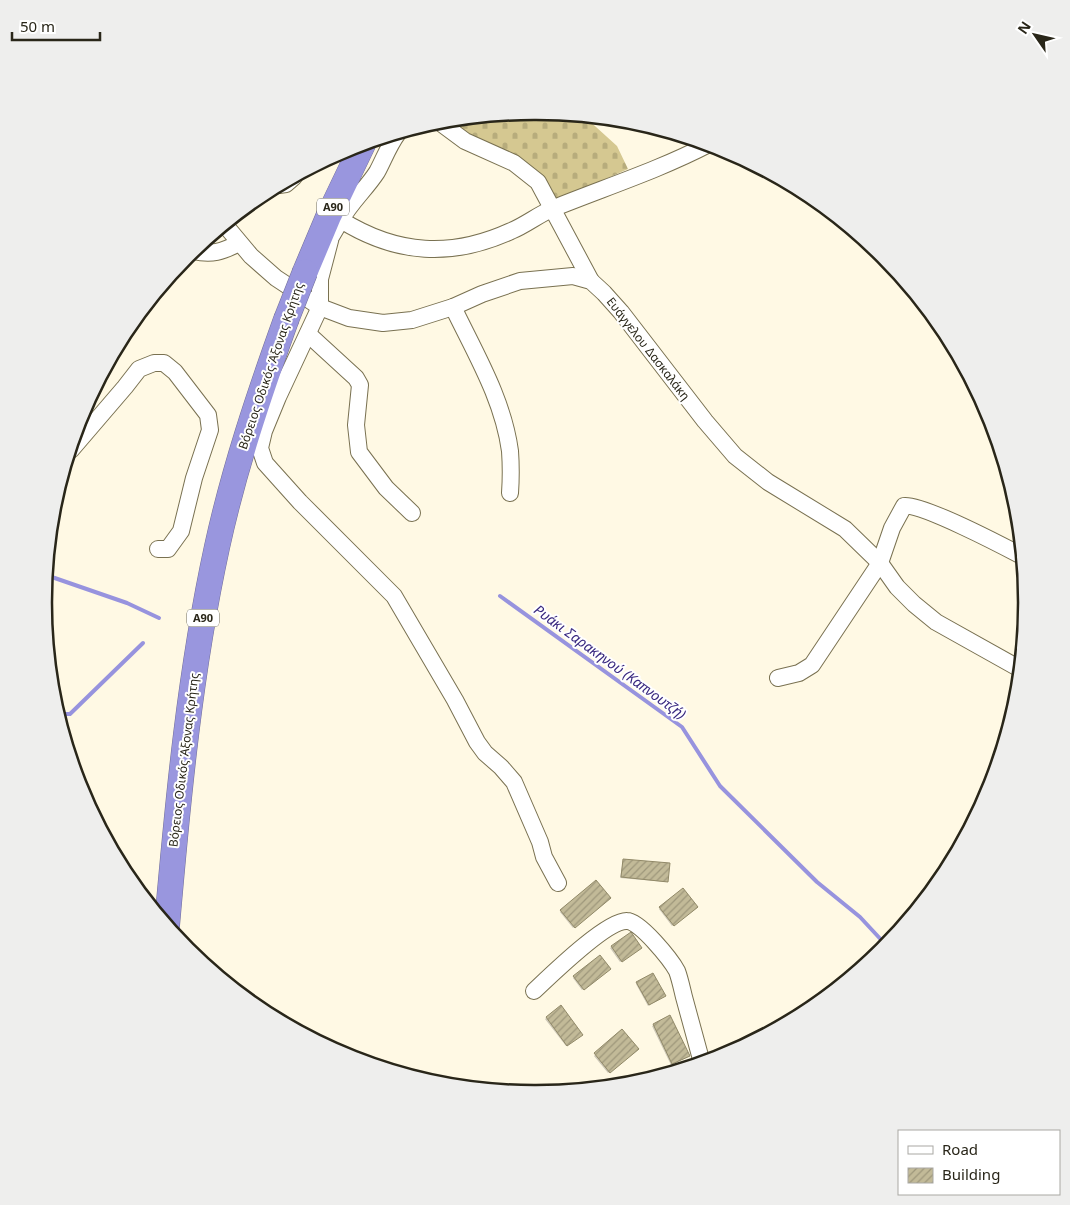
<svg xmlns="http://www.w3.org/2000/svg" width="1070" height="1205" font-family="'Noto Sans',sans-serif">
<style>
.cemetery{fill:url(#cemetery-stones)}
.shadow{fill:#0003}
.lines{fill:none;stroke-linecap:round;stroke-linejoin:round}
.stream{stroke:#9793de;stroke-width:4}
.building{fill:url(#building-hatch);stroke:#918968}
.minor-casing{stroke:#797151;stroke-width:18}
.highway-casing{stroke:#726f99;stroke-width:26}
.minor{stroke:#fff;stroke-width:16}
.highway{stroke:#9996de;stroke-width:25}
.highway-bridge-casing{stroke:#726f99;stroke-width:26;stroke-linecap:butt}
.highway-bridge{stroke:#9996de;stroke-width:25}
.labels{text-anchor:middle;stroke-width:4;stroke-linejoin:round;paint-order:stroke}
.shield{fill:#fff;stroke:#69675e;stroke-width:1}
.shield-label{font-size:11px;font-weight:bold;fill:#292619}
.street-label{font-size:12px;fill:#292619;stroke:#fff}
.water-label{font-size:14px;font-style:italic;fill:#38287f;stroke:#fff}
.rim{fill:none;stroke:#292619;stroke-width:2.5}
</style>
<defs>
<pattern id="cemetery-stones" width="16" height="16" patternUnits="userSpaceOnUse" patternTransform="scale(1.25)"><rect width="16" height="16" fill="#d5c891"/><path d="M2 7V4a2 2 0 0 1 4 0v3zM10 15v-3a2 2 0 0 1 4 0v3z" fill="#b7ac7c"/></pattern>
<pattern id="building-hatch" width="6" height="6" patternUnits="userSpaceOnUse" patternTransform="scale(1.25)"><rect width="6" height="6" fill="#c2ba98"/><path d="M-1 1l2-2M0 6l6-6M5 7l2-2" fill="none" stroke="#9e977b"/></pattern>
</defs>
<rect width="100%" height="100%" fill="#fff9e4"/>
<polygon class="cemetery" points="535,111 585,117 617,146 628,169 581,190 557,199 544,179 485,142 449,123 452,119"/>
<g class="shadow">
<polygon points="623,860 667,881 666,882 620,878"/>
<polygon points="596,882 609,898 573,928 560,912"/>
<polygon points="683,890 696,907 672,926 659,909"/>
<polygon points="631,934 639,949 620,962 610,948"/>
<polygon points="600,957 609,969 582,990 573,978"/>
<polygon points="637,983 663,997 648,1006 636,984"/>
<polygon points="561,1007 581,1034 566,1046 545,1019"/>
<polygon points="670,1017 688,1057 671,1065 652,1026"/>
<polygon points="622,1031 637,1049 608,1073 594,1056"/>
</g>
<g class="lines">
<g class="stream">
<polyline points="46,575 127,603 159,618"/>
<polyline points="500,596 682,727 720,786 817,882 860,917 886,945"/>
<polyline points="58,714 70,714 143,643"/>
</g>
</g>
<g class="building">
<polygon points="623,859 670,863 668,882 621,877"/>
<polygon points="596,880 611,898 575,928 560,910"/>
<polygon points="683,888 698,907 674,926 659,907"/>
<polygon points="631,932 642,948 622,962 611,946"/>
<polygon points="600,955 611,969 584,990 573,976"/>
<polygon points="653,973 666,996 649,1005 636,982"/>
<polygon points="561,1005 583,1035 567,1046 546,1017"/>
<polygon points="670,1015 690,1056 672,1064 653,1024"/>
<polygon points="622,1029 639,1049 610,1073 594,1053"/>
</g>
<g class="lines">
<g class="minor-casing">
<g id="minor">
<polyline points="438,121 465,141 514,163 538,182 591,281"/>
<path d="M398,133C389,145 384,159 377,172C366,189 350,203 341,220C397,255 452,258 511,231C526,225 539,214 554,208C606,187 659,170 709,144"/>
<polyline points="279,185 286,184 294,177"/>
<polyline points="341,220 331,237 320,279 320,307 278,397 264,431 260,448 265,463 300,502 394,596 455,700 477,742 485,753 501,767 514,782 540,842 544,857 558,883"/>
<polyline points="225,225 251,256 276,278 320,307 349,318 383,323 412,320 453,307 482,294 520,281 573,276 591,281 604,293 621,312 705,421 735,456 768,482 845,529 880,563 897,587 914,604 936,622 1020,669"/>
<path d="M193,251C212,255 222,252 239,243"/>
<path d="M453,307C475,353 503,399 510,451C511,465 511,479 510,493"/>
<polyline points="308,334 356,378 360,385 356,425 359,452 386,488 412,513"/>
<polyline points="71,450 125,387 139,369 154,363 164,363 175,372 208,415 210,430 194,478 181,531 168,549 158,549"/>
<path d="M778,678L799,673L812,665L880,563L892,528L904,506C921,503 1003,546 1022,556"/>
<path d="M534,991C550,976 607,920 627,921C640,921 671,960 677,971C680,979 682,989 684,997C690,1019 696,1041 702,1063"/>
</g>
</g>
<g class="highway-casing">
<g id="highway">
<polyline points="305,272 329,215 363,144"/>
<path d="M167,925C178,798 190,671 217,547C234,469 259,395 286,320"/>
</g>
</g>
<use href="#minor" class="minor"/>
<use href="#highway" class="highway"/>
<g class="highway-bridge-casing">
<polyline id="highway-bridge" points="286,320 305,272"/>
</g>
<use href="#highway-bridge" class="highway-bridge"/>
</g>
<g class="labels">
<g class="shield">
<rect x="317" y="198.5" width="32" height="17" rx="4"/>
<rect x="187" y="609.5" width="32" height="17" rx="4"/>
</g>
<g class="shield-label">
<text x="333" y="211">Α90</text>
<text x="203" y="622">Α90</text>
</g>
<g class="street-label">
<text transform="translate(648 349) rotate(52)" y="4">Ευάγγελου Δασκαλάκη</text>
<text transform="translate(271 366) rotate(-71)" y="4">Βόρειος Οδικός Άξονας Κρήτης</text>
<text transform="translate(184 760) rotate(-83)" y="4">Βόρειος Οδικός Άξονας Κρήτης</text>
</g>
<g class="water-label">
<text transform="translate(610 662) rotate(36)" y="5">Ρυάκι Σαρακηνού (Καπνουτζή)</text>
</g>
</g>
<path d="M0 0H1070V1205H0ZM534 120H536A482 482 0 0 1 1018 602V603A482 482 0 0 1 536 1085H534A482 482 0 0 1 52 603V602A482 482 0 0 1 534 120Z" fill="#eeeeed" fill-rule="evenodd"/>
<path class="rim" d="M534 120H536A482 482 0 0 1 1018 602V603A482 482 0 0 1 536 1085H534A482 482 0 0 1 52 603V602A482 482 0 0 1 534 120Z"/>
<rect x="898" y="1130" width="162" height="65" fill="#ffffff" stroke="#a9a8a3"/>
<rect x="908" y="1146" width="25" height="8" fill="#ffffff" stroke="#a9a8a3"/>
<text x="942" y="1155" font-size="15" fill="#292619">Road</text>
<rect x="908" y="1168" width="25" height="15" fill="url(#building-hatch)" stroke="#a9a8a3"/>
<text x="942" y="1180" font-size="15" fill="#292619">Building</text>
<g transform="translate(1035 35) rotate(304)" stroke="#ffffff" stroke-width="4" paint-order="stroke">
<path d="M0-4L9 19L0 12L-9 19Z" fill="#292619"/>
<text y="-8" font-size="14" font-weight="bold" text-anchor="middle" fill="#292619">N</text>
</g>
<path d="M12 32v8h88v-8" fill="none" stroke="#292619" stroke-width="2.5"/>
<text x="20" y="32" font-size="15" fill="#292619" stroke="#ffffff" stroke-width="4" paint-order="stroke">50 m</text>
</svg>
